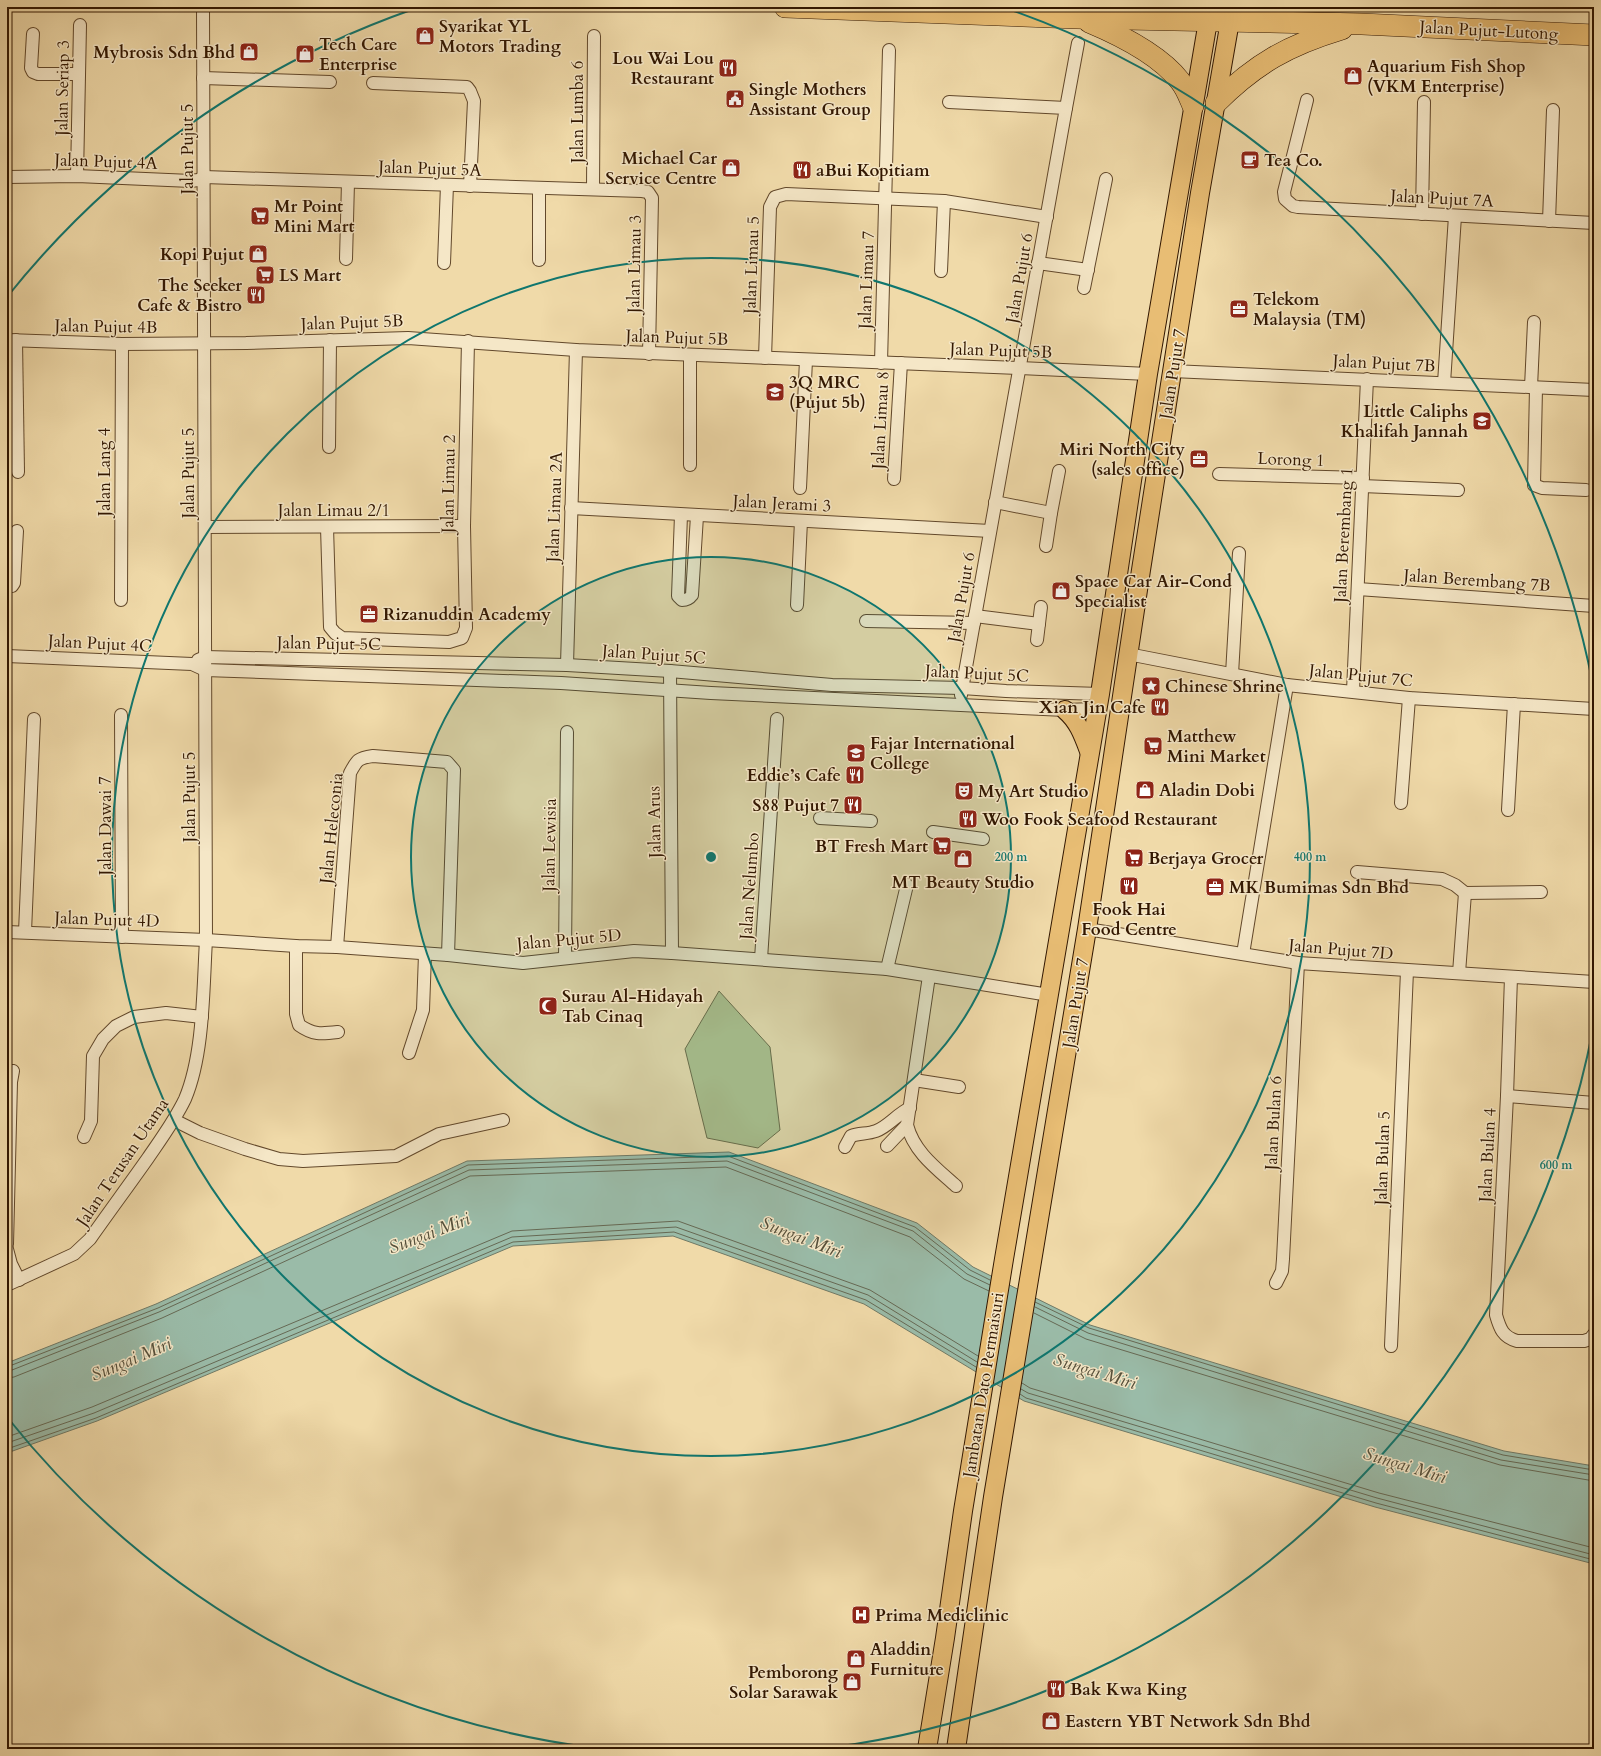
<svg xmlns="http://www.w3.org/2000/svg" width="1601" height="1756" font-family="Cardo,serif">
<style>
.green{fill:#b7c08a;stroke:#746c46}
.water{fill:#9abba8;stroke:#707965}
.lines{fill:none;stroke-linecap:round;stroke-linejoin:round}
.shore{stroke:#666954;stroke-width:1}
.street-casing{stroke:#62482b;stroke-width:14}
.primary-casing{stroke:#321701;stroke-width:20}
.highway-casing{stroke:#321701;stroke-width:22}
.street{stroke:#f5e7c7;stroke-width:12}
.primary{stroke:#e8bd74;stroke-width:18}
.highway{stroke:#e8bd74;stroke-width:21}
.ring{fill:none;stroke:#0f766e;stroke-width:2}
.labels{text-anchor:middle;stroke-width:3;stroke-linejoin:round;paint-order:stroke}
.poi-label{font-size:17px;font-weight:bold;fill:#321701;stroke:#f5e7c7;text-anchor:start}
.street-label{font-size:17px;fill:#321701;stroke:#f5e7c7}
.water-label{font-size:18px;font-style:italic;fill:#56503b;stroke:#f5e7c7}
.centre{fill:#0f766e;stroke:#f5e7c7;stroke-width:2}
.ring-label{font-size:12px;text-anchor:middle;font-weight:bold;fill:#0f766e;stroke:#f5e7c7;stroke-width:3;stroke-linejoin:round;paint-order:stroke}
</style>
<rect width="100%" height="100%" fill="#f0daa9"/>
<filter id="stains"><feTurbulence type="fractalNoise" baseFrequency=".005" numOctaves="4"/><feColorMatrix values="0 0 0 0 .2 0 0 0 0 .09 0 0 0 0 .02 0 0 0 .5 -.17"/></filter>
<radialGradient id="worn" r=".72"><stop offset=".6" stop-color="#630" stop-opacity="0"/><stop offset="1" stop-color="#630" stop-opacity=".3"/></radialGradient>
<polygon class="green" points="719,991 770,1047 780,1130 758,1148 707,1138 685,1049"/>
<polygon class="water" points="729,1152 917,1223 973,1267 1090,1325 1504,1451 1594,1466 1594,1564 1375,1507 1024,1401 864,1304 673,1236 513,1246 97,1421 7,1453 7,1363 156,1304 467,1161"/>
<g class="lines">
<g class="shore">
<polyline points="1035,1302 1089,1328 1503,1455 1594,1470"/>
<polyline points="1035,1307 1088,1333 1501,1460 1594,1475"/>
<polyline points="1034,1313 1086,1339 1500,1465 1594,1481"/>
<polyline points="7,1367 158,1308 468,1165 728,1156 915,1227 970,1270 990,1280"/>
<polyline points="7,1372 159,1312 469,1170 727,1161 913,1231 967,1274 990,1285"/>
<polyline points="7,1378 14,1377 162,1318 470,1176 726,1167 910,1237 964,1279 989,1291"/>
<polyline points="1022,1383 1030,1388 1379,1493 1594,1548"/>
<polyline points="1021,1389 1028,1393 1377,1498 1594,1555"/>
<polyline points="1020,1394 1026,1398 1376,1503 1594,1560"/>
<polyline points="7,1437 92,1407 512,1231 678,1221 870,1290 978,1356"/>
<polyline points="7,1443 94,1413 512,1237 676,1227 868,1295 977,1362"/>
<polyline points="7,1449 96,1418 513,1242 674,1232 866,1300 976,1367"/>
</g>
<g class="street-casing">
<g id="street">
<polyline points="33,34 31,68 33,72 38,74 79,74"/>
<polyline points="203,78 330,82"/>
<polyline points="373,83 467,87 470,91 474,101 470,186"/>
<polyline points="1307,100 1284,192 1285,199 1293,206 1298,207 1594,223"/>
<polyline points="949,102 1066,108 961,695"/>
<polyline points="1066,108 1078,43"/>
<polyline points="77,176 80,25"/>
<polyline points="7,177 77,176 191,181 198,180 204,177 642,191 648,192 652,198 649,354"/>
<polyline points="593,189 594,36"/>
<polyline points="1422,214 1424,102"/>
<polyline points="1549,221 1553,110"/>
<polyline points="346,259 348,182"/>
<polyline points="539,260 539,188"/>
<polyline points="444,263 447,185"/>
<polyline points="1038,263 1088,270"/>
<polyline points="941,271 944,201"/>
<polyline points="1084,288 1106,179"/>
<polyline points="7,340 122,344 246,343 408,338 576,350 1020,368 1148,374"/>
<polyline points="16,340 18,472"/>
<polyline points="690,355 690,465"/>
<polyline points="765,358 770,207 775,197 786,194 944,201 1047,217"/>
<polyline points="881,363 889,50"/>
<polyline points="1172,371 1594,390"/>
<polyline points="1444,383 1455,216"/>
<polyline points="1531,387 1534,322"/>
<polyline points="1536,388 1534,485 1542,488 1586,490"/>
<polyline points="329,447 330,340"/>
<polyline points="1219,474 1363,478"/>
<polyline points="894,479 901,363"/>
<polyline points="1362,486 1458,490"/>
<polyline points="800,488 806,360"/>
<polyline points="995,502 1051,513 1046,546"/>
<polyline points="571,508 990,531"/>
<polyline points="1051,513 1059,471"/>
<path d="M681,515L678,596L682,600C687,600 689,599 692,595L697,516"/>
<polyline points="205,527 464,526"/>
<polyline points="327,527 330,627 335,633 342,638 449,642 462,638 466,628 464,526 468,341"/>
<polyline points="7,587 12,586 14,583 17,531"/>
<polyline points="1358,589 1594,606"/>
<polyline points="121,600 122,344"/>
<polyline points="797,605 801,521"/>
<polyline points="975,616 1039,624"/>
<polyline points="866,621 974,623"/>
<polyline points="1037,640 1041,607"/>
<polyline points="1128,654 1287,685 1409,698 1594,709"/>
<polyline points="7,656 192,664 205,670 561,683 711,693 1065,710 1093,709 1098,707"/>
<polyline points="198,660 205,657 567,665 670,671 832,685 962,688 1006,691 1100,694"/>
<polyline points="567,665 576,350"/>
<polyline points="670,671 672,953"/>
<polyline points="1232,674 1239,553"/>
<polyline points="1353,691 1367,379"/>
<polyline points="121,715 122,937"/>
<polyline points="1401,803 1409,698"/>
<polyline points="1508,810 1514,704"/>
<polyline points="820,818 871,821"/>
<polyline points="933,832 983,839"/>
<polyline points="1357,872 1442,879 1455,885 1465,893 1541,892"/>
<polyline points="1087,929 1298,963 1594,982"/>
<polyline points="7,932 206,940 296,946 337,947 448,955 523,963 634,951 672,953 887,969 1049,995"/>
<polyline points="25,932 34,719"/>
<path d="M296,946V1014L299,1025C313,1035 321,1034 338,1032"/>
<path d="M337,947L350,773C357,760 358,758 373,756L447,762L454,770L448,955"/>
<polyline points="1243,954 1287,685"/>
<polyline points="565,958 567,732"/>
<polyline points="761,959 777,719"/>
<polyline points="887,969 907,885"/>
<polyline points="1459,973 1465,893"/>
<path d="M929,976L907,1125C914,1152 936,1168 956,1186"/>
<path d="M1511,977L1507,1096L1496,1315C1500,1329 1503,1337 1517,1341H1584L1590,1339L1594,1334"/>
<polyline points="409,1053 423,1010 425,954"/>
<polyline points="914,1080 959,1087"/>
<polyline points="1507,1096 1594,1103"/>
<polyline points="174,1120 200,1133 245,1149 279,1159 303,1161 396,1156 439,1134 503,1120"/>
<polyline points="84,1137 91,1121 93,1056 103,1039 116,1026 134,1017 166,1013 202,1017"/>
<polyline points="887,1146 907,1125"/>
<path d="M845,1147L851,1136C859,1133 868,1134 876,1131C889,1126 897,1114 910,1108"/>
<polyline points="7,1244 11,1082 13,1071"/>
<polyline points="7,1249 11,1264 19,1280"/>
<polyline points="1276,1283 1282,1271 1283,1259 1298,963"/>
<path d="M7,1285L74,1254L90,1239C109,1212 129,1185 148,1158C161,1139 175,1120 185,1099C204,1054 203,989 206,940L203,7"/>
<polyline points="1391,1346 1407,971"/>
</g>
</g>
<g class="primary-casing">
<g id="primary">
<path d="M1065,710C1078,721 1083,735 1089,751"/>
<polyline points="927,1749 945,1638 963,1511 1004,1259 1100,694 1148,374 1208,21 1207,7"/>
<polyline points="956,1749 993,1497 1087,929 1141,570 1200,193 1230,21 1229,7"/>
</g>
</g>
<g class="highway-casing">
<g id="highway">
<polyline points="785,7 1077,18 1362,24 1594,35"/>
<path d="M1089,22C1120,35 1159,54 1180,81C1186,88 1189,97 1193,106"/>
<path d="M1216,103C1256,63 1289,45 1342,29"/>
</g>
</g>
<use href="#street" class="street"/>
<use href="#primary" class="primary"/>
<use href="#highway" class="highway"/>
</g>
<circle cx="711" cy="857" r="300" fill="#0f766e" fill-opacity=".12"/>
<g class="ring">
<circle cx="711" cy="857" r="300"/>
<circle cx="711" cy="857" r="599"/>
<path d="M1593 1029A899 899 0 0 1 828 1748M594 1748A899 899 0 0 1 7 1417M7 297A899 899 0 0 1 411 10M1011 10A899 899 0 0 1 1593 685"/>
</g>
<defs>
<g id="shop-square" transform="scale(1)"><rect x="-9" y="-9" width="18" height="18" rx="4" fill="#8f2418" stroke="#f5e7c7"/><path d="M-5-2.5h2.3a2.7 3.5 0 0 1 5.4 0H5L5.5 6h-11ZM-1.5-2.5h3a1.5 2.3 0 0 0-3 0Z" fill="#fff"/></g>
<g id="restaurant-square" transform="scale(1)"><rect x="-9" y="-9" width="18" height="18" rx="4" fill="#8f2418" stroke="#f5e7c7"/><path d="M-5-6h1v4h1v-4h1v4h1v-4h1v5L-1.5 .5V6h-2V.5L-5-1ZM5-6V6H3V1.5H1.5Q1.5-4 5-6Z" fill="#fff"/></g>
<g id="civic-square" transform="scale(1)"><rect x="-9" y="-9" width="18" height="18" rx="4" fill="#8f2418" stroke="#f5e7c7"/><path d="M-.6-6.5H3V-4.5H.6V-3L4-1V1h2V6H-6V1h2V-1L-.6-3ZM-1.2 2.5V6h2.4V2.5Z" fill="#fff"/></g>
<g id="cafe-square" transform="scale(1)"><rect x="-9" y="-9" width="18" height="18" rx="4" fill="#8f2418" stroke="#f5e7c7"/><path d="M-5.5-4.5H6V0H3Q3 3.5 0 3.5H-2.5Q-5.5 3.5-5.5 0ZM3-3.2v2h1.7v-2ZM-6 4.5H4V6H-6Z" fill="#fff"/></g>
<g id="supermarket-square" transform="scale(1)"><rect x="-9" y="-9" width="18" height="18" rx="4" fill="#8f2418" stroke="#f5e7c7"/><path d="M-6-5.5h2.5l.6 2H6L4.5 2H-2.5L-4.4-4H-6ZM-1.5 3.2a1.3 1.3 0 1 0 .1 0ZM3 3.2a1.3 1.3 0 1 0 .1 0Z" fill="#fff"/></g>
<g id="office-square" transform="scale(1)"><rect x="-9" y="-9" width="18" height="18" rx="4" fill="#8f2418" stroke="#f5e7c7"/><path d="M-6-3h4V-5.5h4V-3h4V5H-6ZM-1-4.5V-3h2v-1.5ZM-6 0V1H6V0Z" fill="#fff"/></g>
<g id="school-square" transform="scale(1)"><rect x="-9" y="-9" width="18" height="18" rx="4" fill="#8f2418" stroke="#f5e7c7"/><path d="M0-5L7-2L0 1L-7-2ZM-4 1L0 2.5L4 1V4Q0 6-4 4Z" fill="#fff"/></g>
<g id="sight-square" transform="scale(1)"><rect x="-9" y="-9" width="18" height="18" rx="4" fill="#8f2418" stroke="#f5e7c7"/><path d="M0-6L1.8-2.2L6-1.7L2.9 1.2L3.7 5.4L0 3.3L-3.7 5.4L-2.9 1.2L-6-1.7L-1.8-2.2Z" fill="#fff"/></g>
<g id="university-square" transform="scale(1)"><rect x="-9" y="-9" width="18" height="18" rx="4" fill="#8f2418" stroke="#f5e7c7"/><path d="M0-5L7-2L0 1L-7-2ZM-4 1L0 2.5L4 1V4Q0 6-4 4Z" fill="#fff"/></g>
<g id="theatre-square" transform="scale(1)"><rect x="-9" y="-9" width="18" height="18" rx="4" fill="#8f2418" stroke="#f5e7c7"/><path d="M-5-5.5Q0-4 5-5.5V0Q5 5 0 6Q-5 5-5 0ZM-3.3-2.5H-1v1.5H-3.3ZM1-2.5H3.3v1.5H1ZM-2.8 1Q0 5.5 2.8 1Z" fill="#fff"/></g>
<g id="mosque-square" transform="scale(1)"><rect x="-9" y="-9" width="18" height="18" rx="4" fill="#8f2418" stroke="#f5e7c7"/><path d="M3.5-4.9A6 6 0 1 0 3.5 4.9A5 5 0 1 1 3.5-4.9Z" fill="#fff"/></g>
<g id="hospital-square" transform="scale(1)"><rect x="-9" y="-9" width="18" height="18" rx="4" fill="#8f2418" stroke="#f5e7c7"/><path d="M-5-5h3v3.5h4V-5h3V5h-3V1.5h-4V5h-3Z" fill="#fff"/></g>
</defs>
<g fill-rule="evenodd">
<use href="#shop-square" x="425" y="36"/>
<use href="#shop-square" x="249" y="52"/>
<use href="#shop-square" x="305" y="54"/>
<use href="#restaurant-square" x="728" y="68"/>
<use href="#shop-square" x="1353" y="76"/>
<use href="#civic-square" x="735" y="99"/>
<use href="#cafe-square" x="1250" y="160"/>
<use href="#shop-square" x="731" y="168"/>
<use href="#restaurant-square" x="802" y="170"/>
<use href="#supermarket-square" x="260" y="216"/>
<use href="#shop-square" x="258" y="254"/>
<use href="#supermarket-square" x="265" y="275"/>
<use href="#restaurant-square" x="256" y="295"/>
<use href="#office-square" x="1239" y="309"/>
<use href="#school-square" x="775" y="392"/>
<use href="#school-square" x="1482" y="421"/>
<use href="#office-square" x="1199" y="459"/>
<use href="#shop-square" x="1061" y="591"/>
<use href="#office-square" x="369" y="614"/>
<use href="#sight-square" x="1151" y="686"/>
<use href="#restaurant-square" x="1160" y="707"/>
<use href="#supermarket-square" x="1153" y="746"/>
<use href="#university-square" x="856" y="753"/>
<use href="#restaurant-square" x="855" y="775"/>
<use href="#shop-square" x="1145" y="790"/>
<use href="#theatre-square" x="964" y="791"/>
<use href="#restaurant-square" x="853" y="805"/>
<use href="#restaurant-square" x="968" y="819"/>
<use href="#supermarket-square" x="942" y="846"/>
<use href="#supermarket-square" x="1134" y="858"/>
<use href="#shop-square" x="963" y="859"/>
<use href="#restaurant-square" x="1129" y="886"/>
<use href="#office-square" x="1215" y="887"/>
<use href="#mosque-square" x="548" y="1006"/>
<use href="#hospital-square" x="861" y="1615"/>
<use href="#shop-square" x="856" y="1659"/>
<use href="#shop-square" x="852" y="1682"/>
<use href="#restaurant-square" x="1056" y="1689"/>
<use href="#shop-square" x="1051" y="1721"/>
</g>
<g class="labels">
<g class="poi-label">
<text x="439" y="32">Syarikat YL<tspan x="439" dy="20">Motors Trading</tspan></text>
<text x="319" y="50">Tech Care<tspan x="319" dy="20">Enterprise</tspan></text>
<text x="235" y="58" text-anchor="end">Mybrosis Sdn Bhd</text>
<text x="714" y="64" text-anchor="end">Lou Wai Lou<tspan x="714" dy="20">Restaurant</tspan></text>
<text x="1367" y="72">Aquarium Fish Shop<tspan x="1367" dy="20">(VKM Enterprise)</tspan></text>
<text x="749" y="95">Single Mothers<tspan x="749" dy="20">Assistant Group</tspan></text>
<text x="717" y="164" text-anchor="end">Michael Car<tspan x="717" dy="20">Service Centre</tspan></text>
<text x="1264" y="166">Tea Co.</text>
<text x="816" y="176">aBui Kopitiam</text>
<text x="274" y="212">Mr Point<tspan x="274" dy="20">Mini Mart</tspan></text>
<text x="244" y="260" text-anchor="end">Kopi Pujut</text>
<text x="279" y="281">LS Mart</text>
<text x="242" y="291" text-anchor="end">The Seeker<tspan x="242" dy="20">Cafe &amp; Bistro</tspan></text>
<text x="1253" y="305">Telekom<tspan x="1253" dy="20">Malaysia (TM)</tspan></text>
<text x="789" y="388">3Q MRC<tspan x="789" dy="20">(Pujut 5b)</tspan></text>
<text x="1468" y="417" text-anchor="end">Little Caliphs<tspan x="1468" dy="20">Khalifah Jannah</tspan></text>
<text x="1185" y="455" text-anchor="end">Miri North City<tspan x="1185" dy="20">(sales office)</tspan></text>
<text x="1075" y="587">Space Car Air-Cond<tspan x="1075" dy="20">Specialist</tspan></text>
<text x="383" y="620">Rizanuddin Academy</text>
<text x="1165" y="692">Chinese Shrine</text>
<text x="1146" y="713" text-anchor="end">Xian Jin Cafe</text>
<text x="1167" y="742">Matthew<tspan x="1167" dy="20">Mini Market</tspan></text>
<text x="870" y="749">Fajar International<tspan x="870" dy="20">College</tspan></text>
<text x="841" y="781" text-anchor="end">Eddie’s Cafe</text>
<text x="1159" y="796">Aladin Dobi</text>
<text x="978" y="797">My Art Studio</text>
<text x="839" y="811" text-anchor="end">S88 Pujut 7</text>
<text x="982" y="825">Woo Fook Seafood Restaurant</text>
<text x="928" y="852" text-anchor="end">BT Fresh Mart</text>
<text x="1148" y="864">Berjaya Grocer</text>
<text x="963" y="888" text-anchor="middle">MT Beauty Studio</text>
<text x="1229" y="893">MK Bumimas Sdn Bhd</text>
<text x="1129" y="915" text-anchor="middle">Fook Hai<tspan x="1129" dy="20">Food Centre</tspan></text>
<text x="562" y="1002">Surau Al-Hidayah<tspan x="562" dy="20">Tab Cinaq</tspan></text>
<text x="875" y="1621">Prima Mediclinic</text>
<text x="870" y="1655">Aladdin<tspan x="870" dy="20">Furniture</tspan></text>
<text x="838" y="1678" text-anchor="end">Pemborong<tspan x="838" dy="20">Solar Sarawak</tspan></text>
<text x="1070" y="1695">Bak Kwa King</text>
<text x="1065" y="1727">Eastern YBT Network Sdn Bhd</text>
</g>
<g class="street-label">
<text transform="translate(1489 30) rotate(3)" y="6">Jalan Pujut-Lutong</text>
<text transform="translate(62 88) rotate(-89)" y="6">Jalan Seriap 3</text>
<text transform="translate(577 112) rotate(-90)" y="6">Jalan Lumba 6</text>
<text transform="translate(187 149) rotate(-90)" y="6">Jalan Pujut 5</text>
<text transform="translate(106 161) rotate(2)" y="6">Jalan Pujut 4A</text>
<text transform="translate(430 168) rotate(2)" y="6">Jalan Pujut 5A</text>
<text transform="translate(1442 198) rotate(3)" y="6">Jalan Pujut 7A</text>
<text transform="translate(634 264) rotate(-89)" y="6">Jalan Limau 3</text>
<text transform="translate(751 265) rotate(-88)" y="6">Jalan Limau 5</text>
<text transform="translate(1019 278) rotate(-80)" y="6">Jalan Pujut 6</text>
<text transform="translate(866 280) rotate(-88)" y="6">Jalan Limau 7</text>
<text transform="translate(352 322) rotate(-2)" y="6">Jalan Pujut 5B</text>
<text transform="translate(106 326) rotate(1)" y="6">Jalan Pujut 4B</text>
<text transform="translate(677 337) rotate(2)" y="6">Jalan Pujut 5B</text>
<text transform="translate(1001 350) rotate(2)" y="6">Jalan Pujut 5B</text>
<text transform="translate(1384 363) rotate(3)" y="6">Jalan Pujut 7B</text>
<text transform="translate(1172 374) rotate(-81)" y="6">Jalan Pujut 7</text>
<text transform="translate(880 420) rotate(-87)" y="6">Jalan Limau 8</text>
<text transform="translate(1291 459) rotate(2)" y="6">Lorong 1</text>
<text transform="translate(104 472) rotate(-90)" y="6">Jalan Lang 4</text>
<text transform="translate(188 473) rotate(-90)" y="6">Jalan Pujut 5</text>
<text transform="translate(448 484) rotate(-89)" y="6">Jalan Limau 2</text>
<text transform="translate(782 503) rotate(3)" y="6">Jalan Jerami 3</text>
<text transform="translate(554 507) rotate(-88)" y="6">Jalan Limau 2A</text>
<text x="334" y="516">Jalan Limau 2/1</text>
<text transform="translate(1343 535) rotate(-87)" y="6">Jalan Berembang 1</text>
<text transform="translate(1477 580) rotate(4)" y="6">Jalan Berembang 7B</text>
<text transform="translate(961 597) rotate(-80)" y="6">Jalan Pujut 6</text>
<text transform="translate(100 643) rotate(3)" y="6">Jalan Pujut 4C</text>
<text transform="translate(329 643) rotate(1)" y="6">Jalan Pujut 5C</text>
<text transform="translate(654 654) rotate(4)" y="6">Jalan Pujut 5C</text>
<text transform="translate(977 673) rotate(3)" y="6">Jalan Pujut 5C</text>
<text transform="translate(1361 675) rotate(6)" y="6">Jalan Pujut 7C</text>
<text transform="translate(189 797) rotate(-90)" y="6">Jalan Pujut 5</text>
<text transform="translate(654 822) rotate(-91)" y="6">Jalan Arus</text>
<text transform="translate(105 826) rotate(-90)" y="6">Jalan Dawai 7</text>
<text transform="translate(331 828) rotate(-84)" y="6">Jalan Heleconia</text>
<text transform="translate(549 845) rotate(-89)" y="6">Jalan Lewisia</text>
<text transform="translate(749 886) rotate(-86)" y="6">Jalan Nelumbo</text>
<text transform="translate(107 919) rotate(2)" y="6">Jalan Pujut 4D</text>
<text transform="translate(569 939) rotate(-5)" y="6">Jalan Pujut 5D</text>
<text transform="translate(1341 949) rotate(5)" y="6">Jalan Pujut 7D</text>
<text transform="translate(1075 1003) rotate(-81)" y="6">Jalan Pujut 7</text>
<text transform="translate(1273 1123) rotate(-87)" y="6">Jalan Bulan 6</text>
<text transform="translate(1487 1155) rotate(-87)" y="6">Jalan Bulan 4</text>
<text transform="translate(1382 1158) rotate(-88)" y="6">Jalan Bulan 5</text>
<text transform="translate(122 1162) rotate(-56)" y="6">Jalan Terusan Utama</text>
<text transform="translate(983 1385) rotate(-81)" y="6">Jambatan Dato Permaisuri</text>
</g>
<g class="water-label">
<text transform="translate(429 1233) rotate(-21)" y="6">Sungai Miri</text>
<text transform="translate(801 1237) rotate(21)" y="6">Sungai Miri</text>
<text transform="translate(131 1359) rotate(-23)" y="6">Sungai Miri</text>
<text transform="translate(1095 1371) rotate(17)" y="6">Sungai Miri</text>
<text transform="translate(1405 1465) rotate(17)" y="6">Sungai Miri</text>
</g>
</g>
<circle cx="711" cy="857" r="6" class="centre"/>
<g class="ring-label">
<text x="1011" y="861">200 m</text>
<text x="1310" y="861">400 m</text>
<text x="1556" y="1169">600 m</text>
</g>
<rect width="1601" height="1756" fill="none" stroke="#f0daa9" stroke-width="24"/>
<rect x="8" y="8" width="1585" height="1740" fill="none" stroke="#321701" stroke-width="2"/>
<rect x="12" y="12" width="1577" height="1732" fill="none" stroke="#321701"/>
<rect width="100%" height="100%" filter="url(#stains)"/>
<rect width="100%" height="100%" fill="url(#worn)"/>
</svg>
